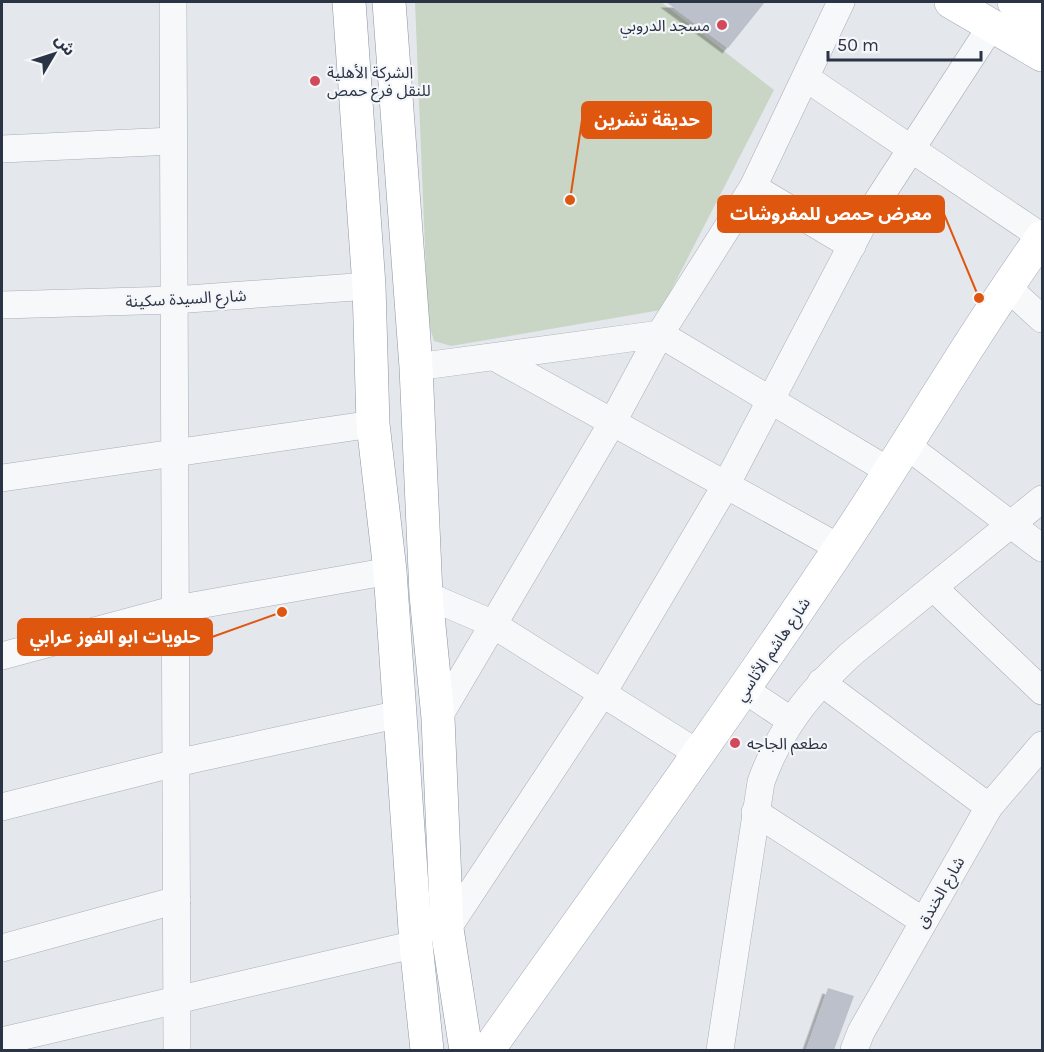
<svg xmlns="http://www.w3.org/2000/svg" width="1044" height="1052" font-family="Karla,'Noto Sans Arabic',sans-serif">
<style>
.green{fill:#c9d6c5}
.building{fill:#bbc0ca;filter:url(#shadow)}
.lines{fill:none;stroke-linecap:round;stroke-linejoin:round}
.minor-casing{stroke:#a9aeb7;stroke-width:28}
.major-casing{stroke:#a3abb8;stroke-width:34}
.highway-casing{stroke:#8b94a3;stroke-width:34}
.minor{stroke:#f7f8fa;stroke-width:27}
.major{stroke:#fff;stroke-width:33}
.highway{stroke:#fff;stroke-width:33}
.poi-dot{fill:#d1495b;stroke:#f4f6f9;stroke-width:2}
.labels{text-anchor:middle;stroke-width:4.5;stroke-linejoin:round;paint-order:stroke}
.poi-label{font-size:16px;fill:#2b3445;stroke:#f4f6f9;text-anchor:start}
.street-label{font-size:16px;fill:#2b3445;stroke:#f4f6f9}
.leader{fill:none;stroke:#df570f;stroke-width:2}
.callout-dot{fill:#df570f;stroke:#f4f6f9;stroke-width:2}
.callout{fill:#df570f;stroke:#df570f;stroke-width:2}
.callout-label{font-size:18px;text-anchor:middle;font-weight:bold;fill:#fff}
</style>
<defs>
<filter id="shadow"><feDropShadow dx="-5.5" dy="5.5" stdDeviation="0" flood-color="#0004"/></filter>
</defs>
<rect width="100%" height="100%" fill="#e4e7ec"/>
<polygon class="green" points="415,2 661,2 774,90 661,310 451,346 434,341 428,321"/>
<g class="building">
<polygon points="666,2 765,2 728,48"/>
<polygon points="828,988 854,996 834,1050 806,1050"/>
</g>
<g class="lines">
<g class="minor-casing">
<g id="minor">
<polyline points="173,2 177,1050"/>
<polyline points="806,78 1042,237"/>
<polyline points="2,149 173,141"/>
<polyline points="753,187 852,246"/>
<polyline points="1007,287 1042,319"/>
<polyline points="2,305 174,300 369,286"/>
<polyline points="496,358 840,548"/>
<polyline points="416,367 660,334 889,471"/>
<polyline points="906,445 1042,548"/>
<polyline points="2,478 373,424"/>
<polyline points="935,589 1042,691"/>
<polyline points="426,595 489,622 699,754"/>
<polyline points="2,656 176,609 390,571"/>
<polyline points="821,682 989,807"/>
<polyline points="745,690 790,720"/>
<polyline points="438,718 612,423 660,334 753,187 841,2"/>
<polyline points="2,807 176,763 400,714"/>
<polyline points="755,812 923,921"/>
<polyline points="447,929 602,694 726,485 865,220 992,25"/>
<polyline points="2,948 177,900"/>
<polyline points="2,1041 416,944"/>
<path d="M720,1050L761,782C781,727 809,693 851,654L1042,499"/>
<polyline points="854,1050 861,1032 989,807 1042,745"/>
</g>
</g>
<g class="major-casing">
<g id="major">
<polyline points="951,2 1042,55"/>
<polyline points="1014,2 1042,19"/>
<path d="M488,1050C605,885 724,721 837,552C907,448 969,339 1042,237"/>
</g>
</g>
<g class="highway-casing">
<g id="highway">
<polyline points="349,2 369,286 373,424 390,571 416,944 427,1050"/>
<polyline points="389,2 416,367 426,595 438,718 447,929 466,1050"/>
</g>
</g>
<use href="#minor" class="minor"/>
<use href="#major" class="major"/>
<use href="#highway" class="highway"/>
</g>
<g class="poi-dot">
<circle cx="722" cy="25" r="6"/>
<circle cx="315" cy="81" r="6"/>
<circle cx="735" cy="743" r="6"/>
</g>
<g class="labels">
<g class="poi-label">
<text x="710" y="31" text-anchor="end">مسجد الدروبي</text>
<text x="327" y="78">الشركة الأهلية<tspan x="327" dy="18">للنقل فرع حمص</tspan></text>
<text x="747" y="749">مطعم الجاجه</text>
</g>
<g class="street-label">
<text transform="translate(186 298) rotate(-3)" y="6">شارع السيدة سكينة</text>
<text transform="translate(772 649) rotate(-56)" y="6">شارع هاشم الأتاسي</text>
<text transform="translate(940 892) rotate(-60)" y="6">شارع الخندق</text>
</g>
</g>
<path class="leader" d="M570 200L582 120M979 298L944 214M282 612L212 637"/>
<g class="callout-dot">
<circle cx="570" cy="200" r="6"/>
<circle cx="979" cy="298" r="6"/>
<circle cx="282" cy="612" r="6"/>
</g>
<g class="callout">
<rect x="582" y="102" width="129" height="36" rx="6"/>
<rect x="718" y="196" width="226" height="36" rx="6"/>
<rect x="18" y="619" width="194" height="36" rx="6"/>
</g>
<g class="callout-label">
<text x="647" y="126">حديقة تشرين</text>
<text x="831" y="220">معرض حمص للمفروشات</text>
<text x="115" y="643">حلويات ابو الفوز عرابي</text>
</g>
<rect width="1044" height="1052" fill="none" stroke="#2b3445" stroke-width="6"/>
<g transform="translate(54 54) rotate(51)" stroke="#f4f6f9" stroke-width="4.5" paint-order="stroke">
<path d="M0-4.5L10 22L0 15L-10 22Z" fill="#2b3445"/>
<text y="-9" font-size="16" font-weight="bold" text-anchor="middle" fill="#2b3445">ش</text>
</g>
<path d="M828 51v9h153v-9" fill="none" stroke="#2b3445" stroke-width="3"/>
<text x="837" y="51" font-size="18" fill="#2b3445" stroke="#f4f6f9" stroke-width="4.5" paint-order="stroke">50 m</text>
</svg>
